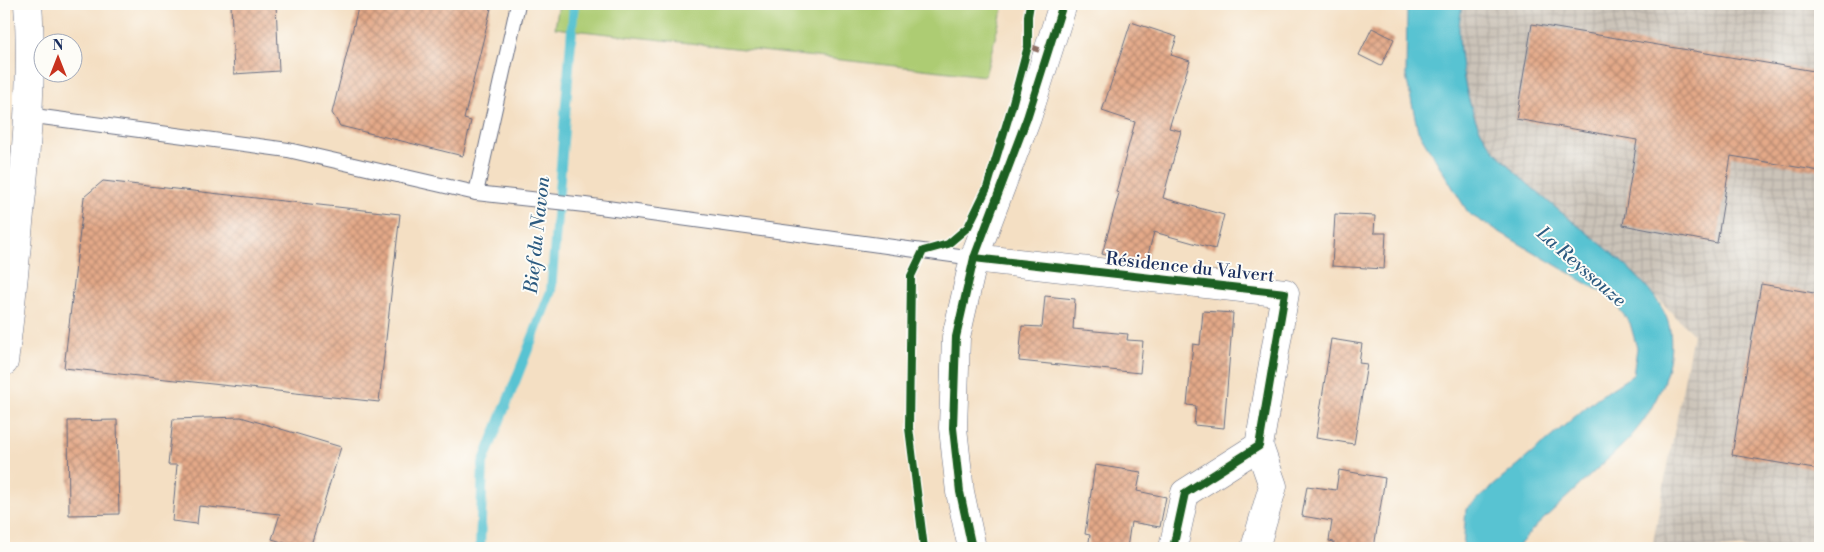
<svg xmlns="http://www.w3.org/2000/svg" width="1824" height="552" font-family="'Libre Bodoni',serif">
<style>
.industrial{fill:url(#industrial-grid)}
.green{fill:#adcc73;stroke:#647e68}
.water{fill:#58c3d2;stroke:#3a7998}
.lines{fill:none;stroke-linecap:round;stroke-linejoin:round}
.stream{stroke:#58c3d2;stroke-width:10}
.building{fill:url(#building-cross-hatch)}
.lane-casing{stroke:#676d81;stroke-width:16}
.street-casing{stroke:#676d81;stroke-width:29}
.lane{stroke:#fff;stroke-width:14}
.street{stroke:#fff;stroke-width:28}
.quiet{stroke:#8d6e63;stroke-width:6;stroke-dasharray:12 6;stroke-linecap:butt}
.cycleway-casing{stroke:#fdfcf7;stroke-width:11}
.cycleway{stroke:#1b5e20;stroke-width:8}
.labels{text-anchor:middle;stroke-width:4;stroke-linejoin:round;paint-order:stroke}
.street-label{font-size:18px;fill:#1b2f5e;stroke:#fdfcf7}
.water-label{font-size:19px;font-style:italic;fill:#2d5b81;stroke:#fdfcf7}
</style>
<defs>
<pattern id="industrial-grid" width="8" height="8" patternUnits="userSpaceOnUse" patternTransform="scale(1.25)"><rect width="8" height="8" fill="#cbc3b8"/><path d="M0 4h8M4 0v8" fill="none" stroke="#aea8a1"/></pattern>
<pattern id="building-cross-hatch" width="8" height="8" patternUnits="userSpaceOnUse" patternTransform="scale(1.25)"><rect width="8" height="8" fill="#e4a988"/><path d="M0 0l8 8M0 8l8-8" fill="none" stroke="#b88a72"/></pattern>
</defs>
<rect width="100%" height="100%" fill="#fdfcf7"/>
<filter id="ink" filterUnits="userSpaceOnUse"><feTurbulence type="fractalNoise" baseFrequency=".02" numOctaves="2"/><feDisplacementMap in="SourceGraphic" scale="10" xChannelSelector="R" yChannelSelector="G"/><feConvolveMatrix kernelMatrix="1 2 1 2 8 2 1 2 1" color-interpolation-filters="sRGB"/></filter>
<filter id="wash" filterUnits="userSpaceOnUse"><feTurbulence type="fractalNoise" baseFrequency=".0096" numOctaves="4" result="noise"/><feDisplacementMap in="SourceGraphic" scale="20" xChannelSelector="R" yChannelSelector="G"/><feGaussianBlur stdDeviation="1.12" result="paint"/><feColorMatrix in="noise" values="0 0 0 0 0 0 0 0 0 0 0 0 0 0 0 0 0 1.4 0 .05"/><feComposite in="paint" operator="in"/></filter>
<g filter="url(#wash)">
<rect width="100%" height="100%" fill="#f4dfc3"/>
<polygon class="industrial" points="1463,4 1820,4 1820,548 1652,548 1693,334 1628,269 1515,173 1486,141 1472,111 1462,75 1459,29"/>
<polygon class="green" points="559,4 1004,4 985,76 555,28"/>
<path class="water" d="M1408,4H1463C1461,12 1459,21 1459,30C1459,62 1468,116 1488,142C1507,167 1532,188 1556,208C1588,235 1665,287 1670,331C1674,362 1662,391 1646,417C1633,437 1615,453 1597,469C1575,490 1553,510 1531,531L1517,548H1463L1466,509L1597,398L1633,375L1637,348L1630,323L1610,297L1469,214L1418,131L1406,76L1407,8Z"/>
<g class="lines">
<polyline class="stream" points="480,548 483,463 551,291 574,4"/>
</g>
<g id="blocks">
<g class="building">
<polygon points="231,4 276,4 279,71 234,74"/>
<polygon points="359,4 492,4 464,119 471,121 463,156 340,126 332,113"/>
<polygon points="1131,22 1177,37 1171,55 1190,61 1169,128 1181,131 1163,198 1224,215 1215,249 1154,232 1146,262 1121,259 1102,254 1119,193 1116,192 1135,122 1102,111"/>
<polygon points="1532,24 1820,72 1820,171 1731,156 1717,243 1623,225 1637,140 1516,119"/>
<polygon points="1372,28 1394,39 1381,66 1359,55"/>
<polygon points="103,181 400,214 379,402 64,368 84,197"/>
<polygon points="1335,214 1375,216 1374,233 1386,233 1384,269 1332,266"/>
<polygon points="1761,284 1820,294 1820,470 1732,455"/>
<polygon points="1045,296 1075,299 1073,329 1128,334 1127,340 1143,341 1140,373 1019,361 1022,326 1042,327"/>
<polygon points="1203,311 1233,313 1224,428 1194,425 1196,406 1187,405 1193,344 1200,345"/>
<polygon points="1331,339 1362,344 1359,363 1367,364 1354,444 1316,438"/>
<polygon points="241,417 341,447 310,548 302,548 272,539 280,514 199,506 197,524 172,521 177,465 168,465 173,419"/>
<polygon points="117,420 119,514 69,515 68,421"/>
<polygon points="1095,465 1141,472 1137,491 1166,497 1160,527 1131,522 1127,548 1088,548 1090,535 1085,534"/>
<polygon points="1339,470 1385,478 1374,548 1333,548 1334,542 1329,541 1332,521 1302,516 1307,486 1336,490"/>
</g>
</g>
</g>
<g filter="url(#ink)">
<use href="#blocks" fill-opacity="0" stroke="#676d81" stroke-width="1"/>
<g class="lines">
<g class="lane-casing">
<g id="lane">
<polyline points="27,115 288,150 476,193 585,205 974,258"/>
<polyline points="476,193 518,4"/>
</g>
</g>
<g class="street-casing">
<g id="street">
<polyline points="974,258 1285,293 1259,446 1185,493 1173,548"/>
<path d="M4,362C11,312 15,263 20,213C27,144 33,73 28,4"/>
<polyline points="972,548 960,492 953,428 956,337 974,258 1027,118 1063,4"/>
<polyline points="1255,548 1273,486 1259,446"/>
</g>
</g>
<use href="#lane" class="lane"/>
<use href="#street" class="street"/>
<polyline class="quiet" points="1028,46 1048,53"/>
<g class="cycleway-casing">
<g id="cycleway">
<polyline points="974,258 1285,293 1259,446 1185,493 1173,548"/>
<polyline points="924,548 909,428 911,276 923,251 948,244 968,227 987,188 1012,106 1028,46 1028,16 1030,4"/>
<polyline points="972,548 960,492 953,428 956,337 974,258 1027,118 1063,4"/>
</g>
</g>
<use href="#cycleway" class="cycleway"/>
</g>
</g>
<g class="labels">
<g class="street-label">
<text transform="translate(1190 267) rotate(6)" y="6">Résidence du Valvert</text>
</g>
<g class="water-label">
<text transform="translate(536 235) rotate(-84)" y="7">Bief du Navon</text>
<text transform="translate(1582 266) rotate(41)" y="7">La Reyssouze</text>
</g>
</g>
<rect width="1824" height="552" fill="none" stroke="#fdfcf7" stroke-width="20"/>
<g transform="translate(58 58)"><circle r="24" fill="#fdfcf7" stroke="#a3aaba"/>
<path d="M0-4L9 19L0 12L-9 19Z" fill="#c8321e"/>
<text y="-8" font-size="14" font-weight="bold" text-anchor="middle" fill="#1b2f5e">N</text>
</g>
</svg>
